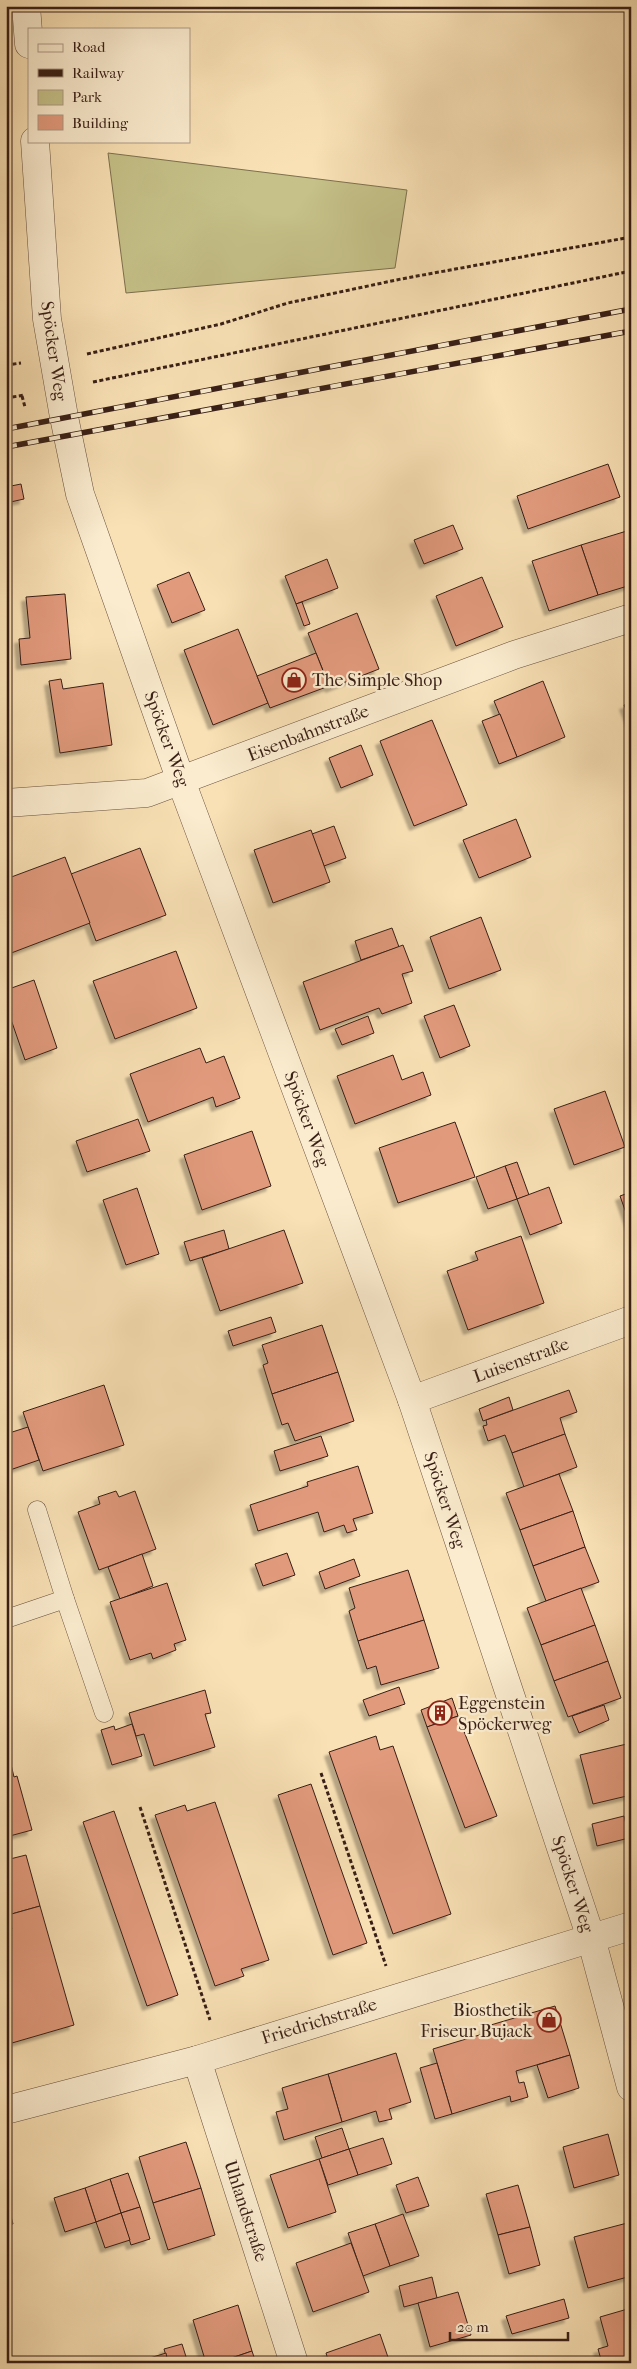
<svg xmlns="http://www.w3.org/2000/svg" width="637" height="2369" font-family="'IM FELL French Canon',serif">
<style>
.green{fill:#c5c188;stroke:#7e704f}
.building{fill:#e29a7d;stroke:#381f16;filter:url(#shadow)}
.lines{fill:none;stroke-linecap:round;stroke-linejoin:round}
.lane-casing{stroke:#68503e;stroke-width:19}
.street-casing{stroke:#68503e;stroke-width:29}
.path{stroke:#381f16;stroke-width:3;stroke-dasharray:4 2.5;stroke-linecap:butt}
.lane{stroke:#fbeccf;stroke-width:18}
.street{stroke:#fbeccf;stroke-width:28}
.rail-casing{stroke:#381f16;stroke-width:5.5}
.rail{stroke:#fbeccf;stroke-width:4;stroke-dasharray:11;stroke-linecap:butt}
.labels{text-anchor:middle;stroke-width:4.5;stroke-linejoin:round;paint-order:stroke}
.street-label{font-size:18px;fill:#381f16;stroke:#fbeccf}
.poi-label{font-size:18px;fill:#381f16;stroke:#fbeccf;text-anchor:start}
</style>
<defs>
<filter id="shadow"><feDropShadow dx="-4.5" dy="4.5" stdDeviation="1" flood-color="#0004"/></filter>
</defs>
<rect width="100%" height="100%" fill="#f9e1b5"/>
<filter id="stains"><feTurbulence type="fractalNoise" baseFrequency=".004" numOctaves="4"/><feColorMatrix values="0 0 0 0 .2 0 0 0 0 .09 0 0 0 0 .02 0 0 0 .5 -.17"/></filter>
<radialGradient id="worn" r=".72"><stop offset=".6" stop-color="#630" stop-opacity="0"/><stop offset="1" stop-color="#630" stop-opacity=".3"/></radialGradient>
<polygon class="green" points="108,153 407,190 395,268 126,293"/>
<g class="building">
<polygon points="608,464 620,497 528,529 517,496"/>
<polygon points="21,484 24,499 6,503 6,487"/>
<polygon points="453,525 463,549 424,564 414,540"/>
<polygon points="630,530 631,585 598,595 581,545"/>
<polygon points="581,545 598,595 549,611 532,561"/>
<polygon points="327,559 338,588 296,604 285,576"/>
<polygon points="189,572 205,610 172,623 157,585"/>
<polygon points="482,577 503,627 456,646 436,596"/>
<polygon points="65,594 71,659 21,665 19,639 30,638 26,597"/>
<polygon points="302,602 310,624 304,626 296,604"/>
<polygon points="357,613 379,669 330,688 308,633"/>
<polygon points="238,629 268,703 213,725 184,650"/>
<polygon points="316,653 329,686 270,708 257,676"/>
<polygon points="61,679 63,689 103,683 112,745 60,753 49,681"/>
<polygon points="543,681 565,737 517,757 494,701"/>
<polygon points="631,703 631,723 624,705"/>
<polygon points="6,709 11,741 6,742"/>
<polygon points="500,714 517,757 499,764 482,721"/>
<polygon points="432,720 467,805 414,826 380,741"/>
<polygon points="361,745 373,775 341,788 329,758"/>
<polygon points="516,819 531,857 479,878 463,840"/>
<polygon points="334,826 346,858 324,866 312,834"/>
<polygon points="311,830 330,882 273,903 254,850"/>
<polygon points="140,848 166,915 96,941 71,874"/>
<polygon points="65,857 90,923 6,955 6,879"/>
<polygon points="481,917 501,970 449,989 430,937"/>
<polygon points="392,928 399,947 361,960 355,941"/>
<polygon points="403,945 413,971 402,974 412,1003 382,1014 379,1008 320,1030 303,982"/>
<polygon points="176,951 197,1008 115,1039 93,981"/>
<polygon points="34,980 57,1048 25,1060 6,1005 6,990"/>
<polygon points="454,1005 470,1046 440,1058 424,1016"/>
<polygon points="368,1016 374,1033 342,1045 335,1029"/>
<polygon points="200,1048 206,1063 224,1056 240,1098 216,1107 213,1097 148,1122 130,1074"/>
<polygon points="393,1055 402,1080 423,1072 431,1095 355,1124 337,1076"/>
<polygon points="605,1091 625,1147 574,1165 554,1109"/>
<polygon points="138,1119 150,1151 87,1172 76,1141"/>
<polygon points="455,1122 475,1177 398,1203 379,1148"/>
<polygon points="252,1131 271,1186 202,1210 184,1155"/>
<polygon points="517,1162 529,1195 517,1199 505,1166"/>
<polygon points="505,1166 517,1199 488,1209 476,1177"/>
<polygon points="549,1187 562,1223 530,1235 517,1199"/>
<polygon points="137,1188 159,1254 126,1265 103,1200"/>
<polygon points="631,1192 631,1227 620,1196"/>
<polygon points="224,1230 229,1249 190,1261 184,1242"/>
<polygon points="284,1230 303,1283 220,1311 202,1258"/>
<polygon points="521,1236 544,1303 468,1330 447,1271 478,1260 475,1252"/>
<polygon points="271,1317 276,1332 233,1346 228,1331"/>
<polygon points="322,1325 338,1372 272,1394 263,1365 268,1363 262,1345"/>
<polygon points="338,1372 354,1421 295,1441 288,1423 282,1425 272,1394"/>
<polygon points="104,1385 124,1445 43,1471 23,1412"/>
<polygon points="569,1390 577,1412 560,1418 565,1434 512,1453 505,1435 488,1441 483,1426 487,1425 486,1420"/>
<polygon points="509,1397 513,1410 483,1421 479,1409"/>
<polygon points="28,1427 39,1460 7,1471 6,1434"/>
<polygon points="565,1434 577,1467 524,1487 512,1453"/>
<polygon points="321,1436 328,1456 280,1471 274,1451"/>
<polygon points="358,1466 373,1513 353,1519 357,1530 347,1533 344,1525 324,1532 318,1512 258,1531 250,1505 308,1486 307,1482"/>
<polygon points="559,1474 573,1511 520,1530 506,1493"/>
<polygon points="116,1491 119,1497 135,1491 156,1549 99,1570 78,1512 100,1504 98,1497"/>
<polygon points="573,1511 585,1547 533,1566 520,1530"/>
<polygon points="585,1547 599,1582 546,1601 533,1566"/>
<polygon points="287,1553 295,1575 263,1586 255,1564"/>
<polygon points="142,1554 153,1586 120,1599 108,1567"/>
<polygon points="354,1559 360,1576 325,1589 319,1572"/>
<polygon points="408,1570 424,1620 358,1641 349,1611 355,1608 349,1588"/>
<polygon points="167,1583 186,1640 174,1644 176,1650 153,1659 151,1653 130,1660 110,1602"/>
<polygon points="581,1588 595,1625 541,1645 527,1608"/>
<polygon points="424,1620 439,1668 381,1685 376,1666 367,1669 358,1641"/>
<polygon points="595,1625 608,1661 554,1681 541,1645"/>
<polygon points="608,1661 621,1698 568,1717 554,1681"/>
<polygon points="399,1687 405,1704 369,1716 363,1700"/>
<polygon points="205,1690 211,1713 205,1714 215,1747 154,1766 144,1734 136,1736 129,1713"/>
<polygon points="452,1698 458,1716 427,1727 421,1710"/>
<polygon points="604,1705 609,1720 579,1733 572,1716"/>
<polygon points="458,1716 497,1816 465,1828 427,1727"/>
<polygon points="132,1724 142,1756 112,1765 101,1730 114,1726 115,1730"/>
<polygon points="376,1736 380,1750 393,1746 451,1914 393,1934 329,1752"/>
<polygon points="631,1743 631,1795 593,1804 580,1755"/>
<polygon points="9,1756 14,1777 17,1776 32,1830 6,1837 6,1757"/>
<polygon points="311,1784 367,1943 333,1955 278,1795"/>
<polygon points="215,1802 269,1960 241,1969 244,1976 215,1986 155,1815 185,1805 187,1811"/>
<polygon points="114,1811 178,1995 147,2006 83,1822"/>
<polygon points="624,1816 629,1838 597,1846 592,1824"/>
<polygon points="26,1855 40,1906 8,1915 12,1929 6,1930 6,1860"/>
<polygon points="40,1906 74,2025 12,2043 6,2023 6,1930 12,1929 8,1915"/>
<polygon points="555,2006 570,2055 516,2071 519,2083 524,2082 528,2097 511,2102 510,2096 452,2114 433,2049 486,2033 484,2027"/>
<polygon points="396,2053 411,2102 389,2109 392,2119 379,2122 376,2111 342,2122 328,2074"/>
<polygon points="570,2055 579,2088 548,2098 537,2065"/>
<polygon points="437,2063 452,2114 435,2119 420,2068"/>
<polygon points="328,2074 342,2122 284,2140 276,2112 288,2109 282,2088"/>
<polygon points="342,2128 349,2149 322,2158 315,2137"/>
<polygon points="608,2134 619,2175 574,2188 563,2147"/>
<polygon points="383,2138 392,2164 358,2175 349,2149"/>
<polygon points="186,2142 201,2188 153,2203 139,2157"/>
<polygon points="349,2149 358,2175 328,2185 319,2159"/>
<polygon points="319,2159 336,2212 288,2228 270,2175"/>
<polygon points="128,2173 140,2207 121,2213 110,2179"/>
<polygon points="418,2177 429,2206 406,2213 396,2185"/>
<polygon points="110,2179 121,2213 96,2222 85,2188"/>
<polygon points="518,2185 530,2227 498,2235 486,2194"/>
<polygon points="85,2188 96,2222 65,2232 54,2198"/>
<polygon points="201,2188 215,2235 168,2250 153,2203"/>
<polygon points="6,2197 13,2224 6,2225"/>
<polygon points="140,2207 150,2239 131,2245 121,2213"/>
<polygon points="121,2213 130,2240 105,2248 96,2222"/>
<polygon points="403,2214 419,2256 390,2266 375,2224"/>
<polygon points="631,2222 631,2276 588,2288 574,2237"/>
<polygon points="375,2224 390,2266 363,2276 348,2233"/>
<polygon points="530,2227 540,2265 509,2274 498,2235"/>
<polygon points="351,2243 369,2292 313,2312 296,2263"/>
<polygon points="432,2277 437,2298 404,2307 399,2286"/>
<polygon points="458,2292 471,2335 430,2347 418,2303"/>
<polygon points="564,2299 569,2318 512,2334 506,2316"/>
<polygon points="238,2305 252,2351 217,2363 206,2363 193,2320"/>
<polygon points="631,2308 631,2360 622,2363 602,2363 598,2349 608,2346 600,2317"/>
<polygon points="380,2334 390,2363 329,2363 326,2353"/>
<polygon points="182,2344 188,2363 168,2363 164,2349"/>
<polygon points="252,2351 256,2363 217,2363"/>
<polygon points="166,2353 168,2363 141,2363 140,2361"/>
</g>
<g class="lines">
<g class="lane-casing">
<g id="lane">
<polyline points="37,1510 65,1599"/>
<polyline points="6,1619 65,1599 104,1713"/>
</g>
</g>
<g class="street-casing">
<g id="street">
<polyline points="26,6 29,44"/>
<polyline points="35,141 47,319 64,417 80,494 181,781 412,1400 591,1938 631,2087"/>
<polyline points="6,803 147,793 514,655 631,618"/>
<polyline points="412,1400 631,1320"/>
<polyline points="197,2060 294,2363"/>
<polyline points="6,2110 197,2060 631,1926"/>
</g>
</g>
<g class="path">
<polyline points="87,354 221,324 288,303 401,279 631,237"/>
<polyline points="6,365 21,363"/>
<polyline points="93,382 631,271"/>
<polyline points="22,396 25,407"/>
<polyline points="6,398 25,395"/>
<polyline points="321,1773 386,1966"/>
<polyline points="140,1807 210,2020"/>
</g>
<use href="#lane" class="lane"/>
<use href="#street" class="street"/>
<g class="rail-casing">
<g id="rail">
<polyline points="6,429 631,309"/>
<polyline points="6,447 631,331"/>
</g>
</g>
<use href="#rail" class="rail"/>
</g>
<defs>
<g id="shop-ring" transform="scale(1.25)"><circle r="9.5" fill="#fbeccf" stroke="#8f2418" stroke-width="1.5"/><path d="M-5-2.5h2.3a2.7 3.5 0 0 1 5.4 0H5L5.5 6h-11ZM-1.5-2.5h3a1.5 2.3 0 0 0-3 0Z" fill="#8f2418"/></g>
<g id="building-ring" transform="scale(1.25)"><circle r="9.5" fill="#fbeccf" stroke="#8f2418" stroke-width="1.5"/><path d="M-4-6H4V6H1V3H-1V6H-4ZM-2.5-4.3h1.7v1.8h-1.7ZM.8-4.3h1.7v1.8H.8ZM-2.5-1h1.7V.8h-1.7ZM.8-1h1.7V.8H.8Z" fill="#8f2418"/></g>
</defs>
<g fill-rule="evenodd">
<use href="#shop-ring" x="294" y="680"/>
<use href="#building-ring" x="440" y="1713"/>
<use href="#shop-ring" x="549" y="2020"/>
</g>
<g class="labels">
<g class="street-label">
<text transform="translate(54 351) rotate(82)" y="6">Spöcker Weg</text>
<text transform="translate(308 733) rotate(-21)" y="6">Eisenbahnstraße</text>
<text transform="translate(167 739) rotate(70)" y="6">Spöcker Weg</text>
<text transform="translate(307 1119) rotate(70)" y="6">Spöcker Weg</text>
<text transform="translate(521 1360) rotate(-20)" y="6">Luisenstraße</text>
<text transform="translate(445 1500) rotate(72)" y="6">Spöcker Weg</text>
<text transform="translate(573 1884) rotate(72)" y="6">Spöcker Weg</text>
<text transform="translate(319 2021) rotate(-17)" y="6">Friedrichstraße</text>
<text transform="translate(246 2211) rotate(72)" y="6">Uhlandstraße</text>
</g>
<g class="poi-label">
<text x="312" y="686">The Simple Shop</text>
<text x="458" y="1709">Eggenstein<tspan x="458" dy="21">Spöckerweg</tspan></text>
<text x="532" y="2016" text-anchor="end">Biosthetik<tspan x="532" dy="21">Friseur Bujack</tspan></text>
</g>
</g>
<rect width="637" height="2369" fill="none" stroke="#f9e1b5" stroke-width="25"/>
<rect x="8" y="8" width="622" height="2354" fill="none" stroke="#381f16" stroke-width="2.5"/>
<rect x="12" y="12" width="612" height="2344" fill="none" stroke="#381f16"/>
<rect x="28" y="28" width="162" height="115" fill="#fbeccf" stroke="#ad9a85"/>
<rect x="38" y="44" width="25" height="8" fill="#fbeccf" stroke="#ad9a85"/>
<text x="72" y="52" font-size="15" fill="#381f16">Road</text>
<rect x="38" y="69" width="25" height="8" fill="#381f16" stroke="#ad9a85"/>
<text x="72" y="78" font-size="15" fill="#381f16">Railway</text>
<rect x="38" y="90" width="25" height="15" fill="#c5c188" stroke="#ad9a85"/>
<text x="72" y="102" font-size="15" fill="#381f16">Park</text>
<rect x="38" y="115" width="25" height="15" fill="#e29a7d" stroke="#ad9a85"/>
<text x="72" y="128" font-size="15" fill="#381f16">Building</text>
<path d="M450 2332v8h118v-8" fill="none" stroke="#381f16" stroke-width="2.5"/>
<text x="457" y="2332" font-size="15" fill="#381f16" stroke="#fbeccf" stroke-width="4" paint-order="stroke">20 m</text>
<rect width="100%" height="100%" filter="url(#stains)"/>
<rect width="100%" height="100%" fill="url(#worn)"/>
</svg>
